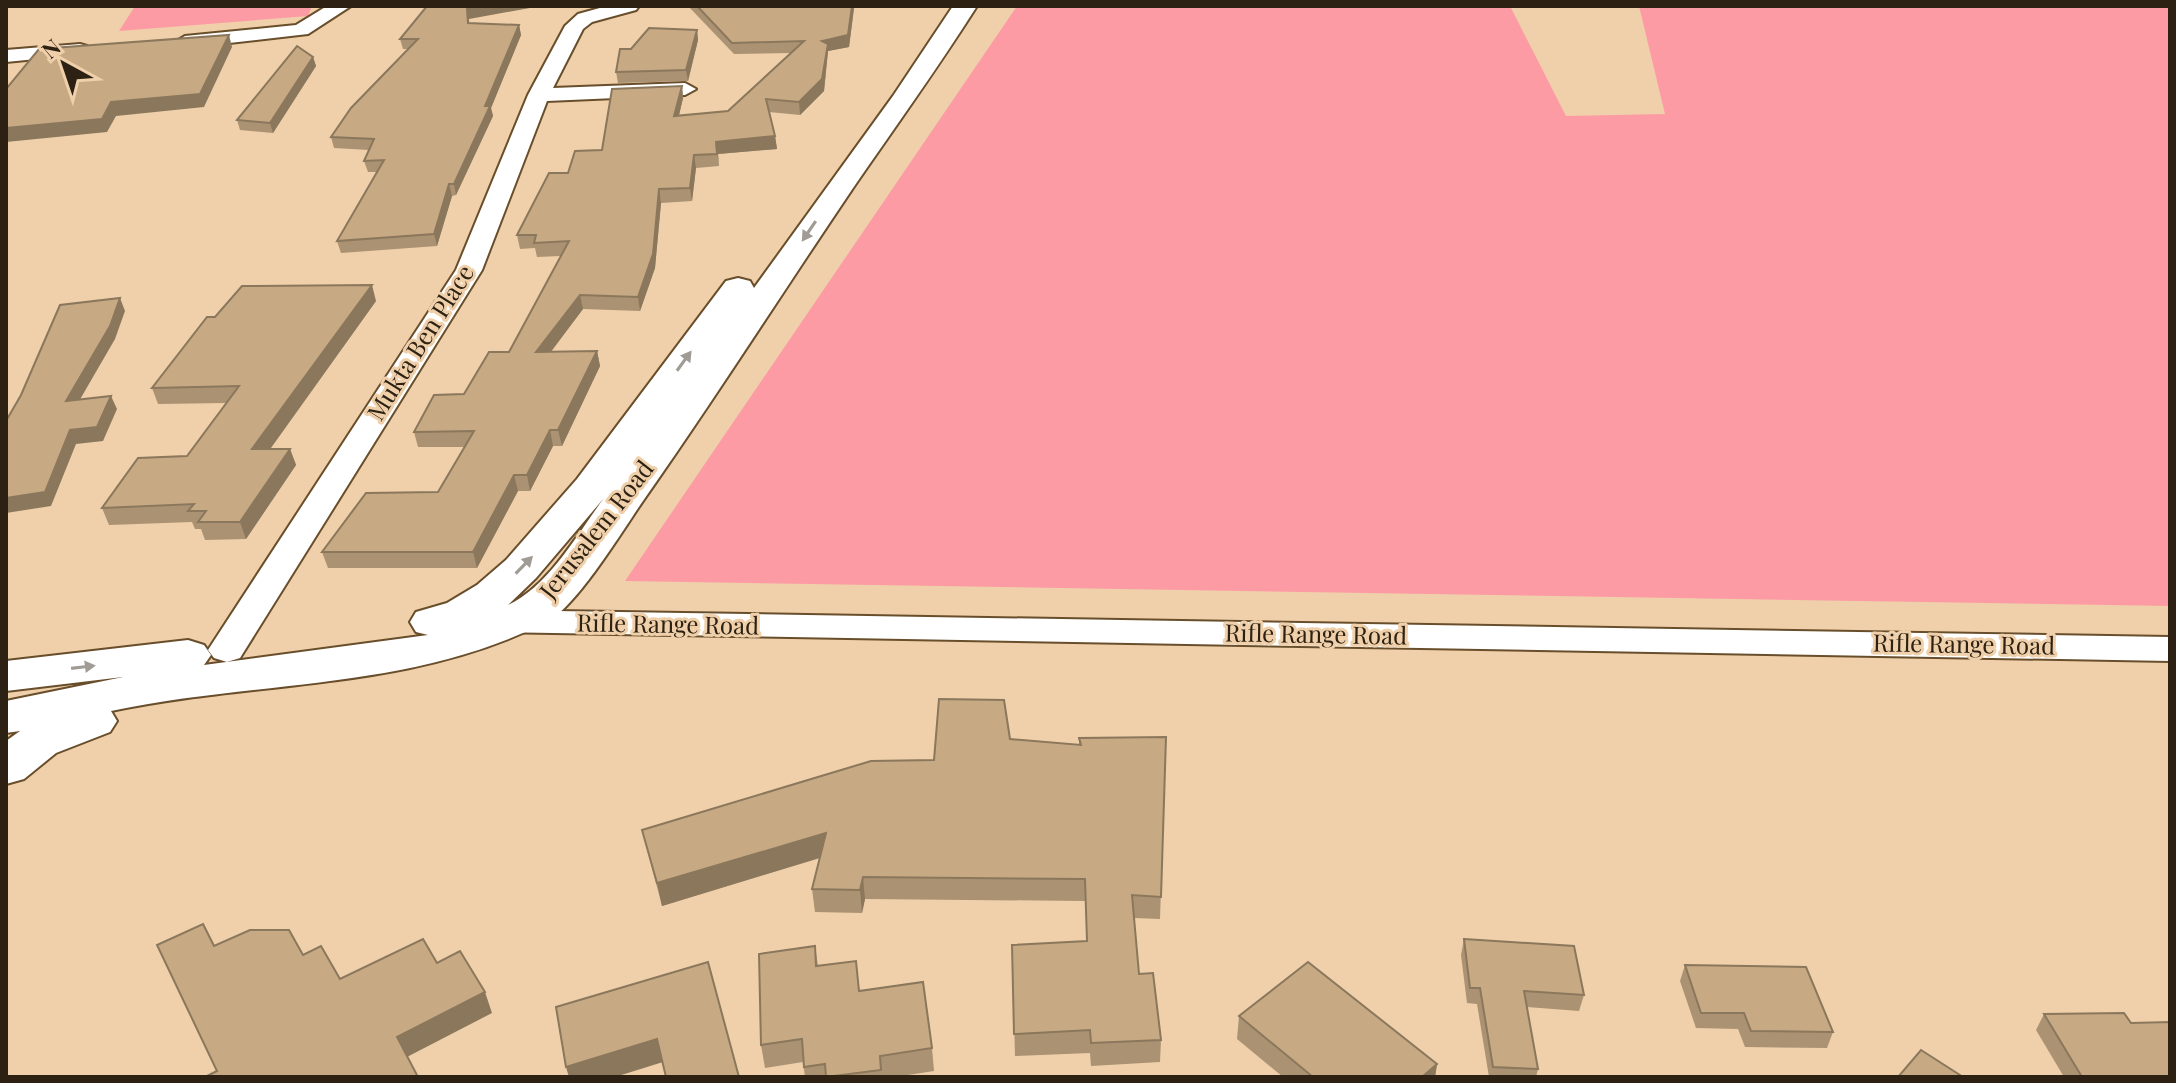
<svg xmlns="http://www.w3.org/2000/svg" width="2176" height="1083" font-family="'Playfair Display',serif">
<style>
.green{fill:#fd9ba5}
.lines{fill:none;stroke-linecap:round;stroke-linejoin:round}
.minor-casing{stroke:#684e2b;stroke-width:4}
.major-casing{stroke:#684e2b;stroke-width:4}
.minor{fill:#fff;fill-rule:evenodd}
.major{fill:#fff;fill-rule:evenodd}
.wall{fill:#ab9272}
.shaded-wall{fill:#8b775c}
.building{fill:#c7aa84;stroke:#8b775c;stroke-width:2}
.oneway{fill:#a09b94}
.labels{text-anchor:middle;stroke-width:6;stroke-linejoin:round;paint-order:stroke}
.street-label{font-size:24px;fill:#2c2112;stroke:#efd0aa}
</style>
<rect width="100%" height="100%" fill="#efd0aa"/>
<g class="green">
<polygon points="135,6 312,6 308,16 119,31"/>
<polygon points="1017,6 1510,6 1566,116 1665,114 1639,6 2170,6 2170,606 625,581"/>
</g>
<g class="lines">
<g class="minor-casing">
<g id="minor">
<polygon points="327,6 351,6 308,34 185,48 175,42 185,36 296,25"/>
<polygon points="607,6 639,6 636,10 592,22 583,29 553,88 685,83 696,89 685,95 547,101 482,270 240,658 227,662 214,658 208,650 456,270 528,95 565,26 578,14"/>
<polygon points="80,44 87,46 90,50 87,54 6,62 6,50"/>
<polygon points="499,610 2170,637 2170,661 499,632 486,629 481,621 486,613"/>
</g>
</g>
<g class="major-casing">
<path id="major" d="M953,6H977C937,69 893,130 851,191C782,293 716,397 645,498C624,528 578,605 548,621C413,691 256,680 111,711L117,721L110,732L56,753L24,779L6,784V741L20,731L6,733V701L123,677L6,691V661L188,640L204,645L211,655L204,665L428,635L416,632L410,622L416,612L447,603L477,585L506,560L577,479L726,281L738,278L750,281L754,288L893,96ZM604,498C578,533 549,586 508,605L536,578Z"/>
</g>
<use href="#minor" class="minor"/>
<use href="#major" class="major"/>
</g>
<g class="wall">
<polygon points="688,6 854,6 854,8 849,47 828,51 824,91 800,115 769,112 775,136 777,149 718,154 719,166 696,168 692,201 661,203 655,268 640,311 583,309 551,352 597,351 600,366 562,446 553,446 530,491 518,491 477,568 328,568 322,552 438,492 465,447 418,447 414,432 464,394 509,352 561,256 537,257 535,248 520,249 517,235 568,173 602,150 682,86 683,98 679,115 728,111 791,53 734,54"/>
<polygon points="469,19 469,24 519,25 521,35 491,108 493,116 456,195 452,196 437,246 341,253 337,241 377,172 368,172 364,161 369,150 334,148 331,137 408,49 403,49 400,39"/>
<polygon points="697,30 698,40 688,81 618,83 616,72"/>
<polygon points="313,57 316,66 273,133 240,130 237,120"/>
<polygon points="376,301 270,449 290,449 296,465 246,539 205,540 201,529 195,529 192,522 109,525 102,508 187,456 226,403 158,404 152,388"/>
<polygon points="1166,737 1160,919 1134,918 1139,974 1161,1040 1160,1062 1091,1066 1090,1053 1015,1056 1012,945 1087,941 1085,901 865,899 862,913 815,912 812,889 820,858 662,906 642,830 934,760 1010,739 1079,745 1079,738"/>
<polygon points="1464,939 1584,995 1579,1011 1527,1007 1538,1069 1536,1077 1489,1077 1477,1004 1467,1003 1461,955"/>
<polygon points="815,946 818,966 860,991 932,1048 934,1071 895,1077 805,1077 803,1062 765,1068 761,1045"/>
<polygon points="1685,965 1833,1032 1827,1048 1745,1047 1738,1029 1696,1028 1680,981"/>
<polygon points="2044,1014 2170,1077 2064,1077 2036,1030"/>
<polygon points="1239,1016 1437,1064 1435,1077 1283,1077 1237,1039"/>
</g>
<g class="shaded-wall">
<polygon points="484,6 541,6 469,19 470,34 467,9"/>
<polygon points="852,6 854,6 854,8 849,47 828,51 824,91 800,115 799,102 822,41"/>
<polygon points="519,25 521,35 491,108 493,116 456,195 454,184"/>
<polygon points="697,30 698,40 688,81 686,70"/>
<polygon points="229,35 232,47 204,107 116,116 107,132 6,142 6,128 111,102"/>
<polygon points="313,57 316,66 273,133 270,123"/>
<polygon points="682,86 683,98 676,128 674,116"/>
<polygon points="775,136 777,149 718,154 719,166 716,142"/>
<polygon points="694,155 696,168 692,201 690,188"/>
<polygon points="449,184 452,196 437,246 434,234"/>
<polygon points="659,189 661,203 655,268 640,311 638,297"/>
<polygon points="372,285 376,301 258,466 252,449"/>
<polygon points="580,295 583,309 539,367 536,352"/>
<polygon points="120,298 125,311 115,339 71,415 66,401"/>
<polygon points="597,351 600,366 562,446 558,430"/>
<polygon points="111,396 117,409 103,441 76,444 51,506 6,513 6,498 70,430"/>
<polygon points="550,430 553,446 530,491 527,475"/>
<polygon points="290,449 296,465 246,539 240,522"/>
<polygon points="514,475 518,491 477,568 473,552"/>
<polygon points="826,833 829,855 662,906 657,883"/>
<polygon points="863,877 865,899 862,913 860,890"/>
<polygon points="485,992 492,1013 405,1058 397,1037"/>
<polygon points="657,1039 663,1062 615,1077 569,1077 566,1067"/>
<polygon points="1437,1064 1435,1077 1422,1077"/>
</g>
<g class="building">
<polygon points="427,6 484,6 467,9 468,23 519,25 485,106 490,106 454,184 449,184 434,234 337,241 384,160 364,161 374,139 331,137 351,108 418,39 400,39"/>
<polygon points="697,6 852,6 848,35 822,41 828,44 822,79 799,102 766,99 775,136 716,142 717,154 694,155 690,188 659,189 653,254 638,297 580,295 536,352 597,351 558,430 550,430 527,475 514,475 473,552 322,552 366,493 438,492 474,431 414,432 434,395 464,394 489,352 509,352 569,241 534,243 536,235 517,235 549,173 568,173 575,151 602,150 612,89 682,86 674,116 728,111 804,41 732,43"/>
<polygon points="649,28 697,30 686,70 616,72 620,49 631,49"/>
<polygon points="229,35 200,94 111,102 102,119 6,128 6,89 39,49"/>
<polygon points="297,46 313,57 270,123 237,120"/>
<polygon points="372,285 252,449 290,449 240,522 198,522 206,511 188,511 194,504 102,508 138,458 187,456 239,386 152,388 207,317 215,317 242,286"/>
<polygon points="120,298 110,326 66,401 111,396 97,427 70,430 45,492 6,498 6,421 21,395 60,305"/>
<polygon points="939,699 1004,700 1010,739 1081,745 1079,738 1166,737 1161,897 1132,895 1139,974 1153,973 1161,1040 1091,1043 1090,1030 1014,1034 1012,945 1087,941 1085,879 863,877 860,890 812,889 826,833 657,883 642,830 871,761 934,760"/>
<polygon points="203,924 214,946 250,930 289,930 303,955 321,946 340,979 423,939 437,963 460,951 485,992 397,1037 418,1077 205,1077 217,1071 157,945"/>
<polygon points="1464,939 1574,946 1584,995 1524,991 1538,1069 1493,1067 1480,988 1470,988"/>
<polygon points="815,946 816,966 856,961 859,991 923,982 932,1048 880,1056 881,1070 826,1077 825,1064 804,1067 802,1039 761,1045 759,954"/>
<polygon points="708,962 739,1077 666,1077 657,1039 566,1067 556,1007"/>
<polygon points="1308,962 1437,1064 1422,1077 1313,1077 1239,1016"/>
<polygon points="1685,965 1806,967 1833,1032 1751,1031 1744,1013 1701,1013"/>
<polygon points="2124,1013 2131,1023 2170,1022 2170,1077 2082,1077 2044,1014"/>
<polygon points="1921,1050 1963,1077 1898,1077"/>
</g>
<defs><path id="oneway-solid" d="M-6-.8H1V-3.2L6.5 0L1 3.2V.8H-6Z" transform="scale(2)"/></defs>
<g class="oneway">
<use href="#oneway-solid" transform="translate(809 231) rotate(124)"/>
<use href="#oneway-solid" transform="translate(684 361) rotate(-54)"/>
<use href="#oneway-solid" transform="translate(524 565) rotate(-46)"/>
<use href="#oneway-solid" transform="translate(83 667) rotate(-7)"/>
</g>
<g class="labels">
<g class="street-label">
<text transform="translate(421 343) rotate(-58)" y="8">Mukta Ben Place</text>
<text transform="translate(597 530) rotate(-52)" y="8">Jerusalem Road</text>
<text transform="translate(668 625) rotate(1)" y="8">Rifle Range Road</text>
<text transform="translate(1316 635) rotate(1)" y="8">Rifle Range Road</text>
<text transform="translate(1964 645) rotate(1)" y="8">Rifle Range Road</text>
</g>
</g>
<rect width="2176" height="1083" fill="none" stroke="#2c2112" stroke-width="16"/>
<g transform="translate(64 64) rotate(320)" stroke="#efd0aa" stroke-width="6" paint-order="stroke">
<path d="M0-6L14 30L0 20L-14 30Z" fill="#2c2112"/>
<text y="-12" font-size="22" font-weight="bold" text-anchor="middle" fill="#2c2112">N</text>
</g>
</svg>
